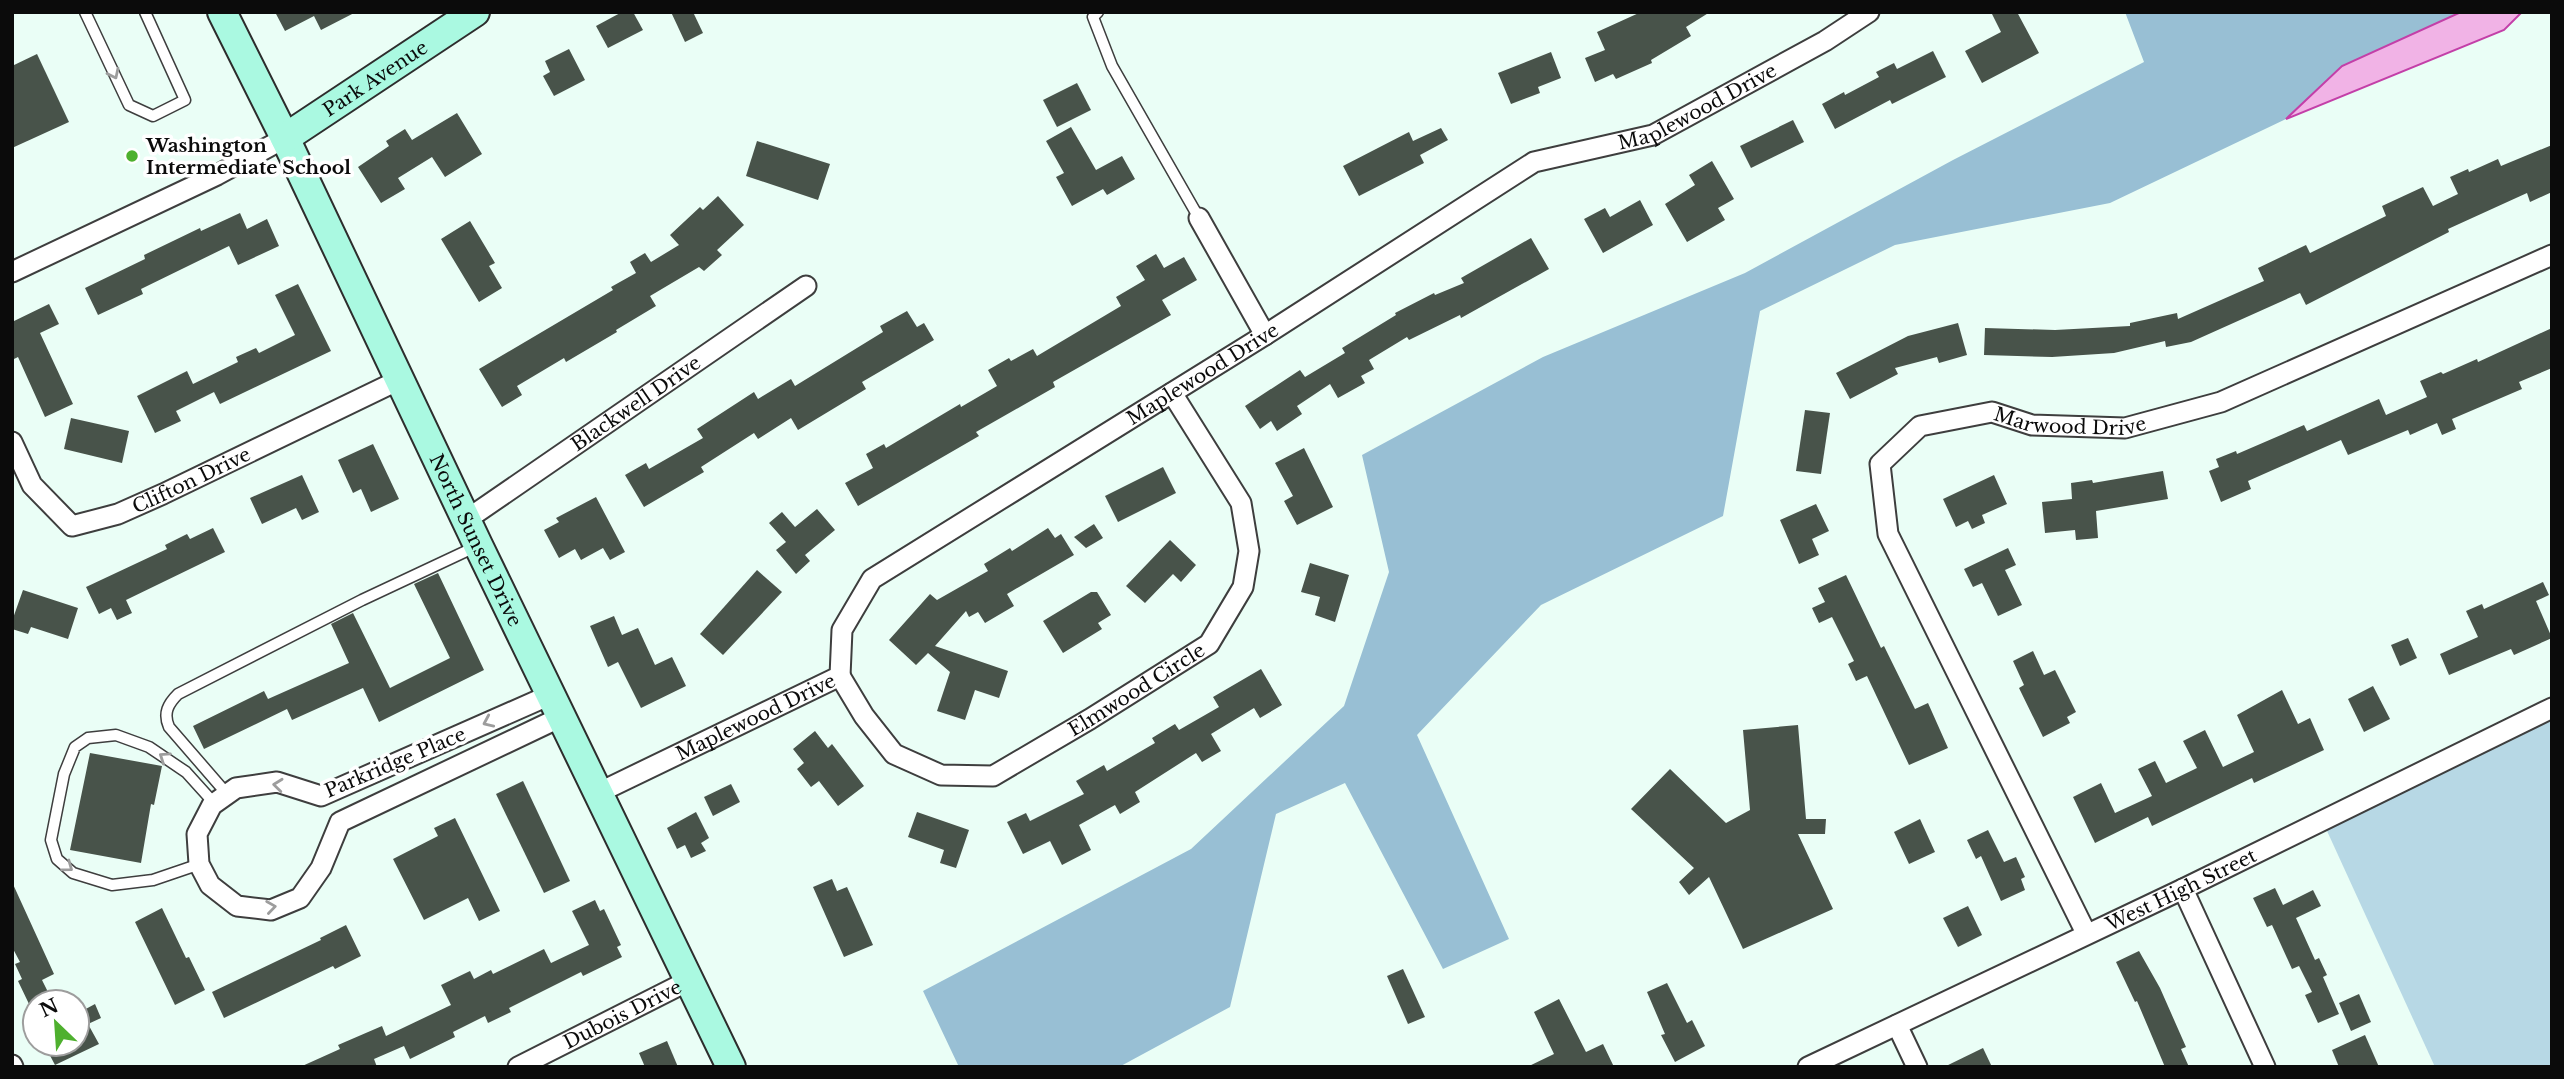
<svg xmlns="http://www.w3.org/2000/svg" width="2564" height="1079" font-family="'Libre Baskerville',serif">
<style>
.green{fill:#b7d8e5}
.forest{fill:#98bfd4}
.water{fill:#f1b3e6;stroke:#c33fa8;stroke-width:2}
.building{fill:#48534a}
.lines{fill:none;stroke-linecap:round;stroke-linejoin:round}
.lane-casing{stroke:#3e3e3e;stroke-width:13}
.street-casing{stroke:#3e3e3e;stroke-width:23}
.secondary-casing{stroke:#2d2d2d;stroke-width:32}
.lane{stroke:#fff;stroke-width:10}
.street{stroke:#fff;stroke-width:19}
.secondary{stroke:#aaf9e1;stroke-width:28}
.oneway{stroke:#9d9d9d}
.poi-dot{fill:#4eb02e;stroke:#fff;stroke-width:2.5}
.labels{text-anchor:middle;stroke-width:7;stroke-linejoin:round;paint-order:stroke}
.street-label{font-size:19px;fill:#0b0b0b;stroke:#fff}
.poi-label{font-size:19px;font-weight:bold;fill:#0b0b0b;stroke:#fff;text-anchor:start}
</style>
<rect width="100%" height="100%" fill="#eafef6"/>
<polygon class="green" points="2552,708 2552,1067 2435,1067 2322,820"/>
<polygon class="forest" points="2125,12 2461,12 2342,66 2286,119 2110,203 1895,245 1760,311 1723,516 1541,605 1417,735 1509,939 1443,969 1345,783 1276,814 1230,1007 1119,1067 959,1067 923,991 1191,849 1344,706 1389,572 1362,455 1543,357 1745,273 1953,160 2144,62"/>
<polygon class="water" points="2461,12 2522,12 2504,30 2286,119 2342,66"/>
<g class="building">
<polygon points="275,12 356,12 321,30 314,16 285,31"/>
<polygon points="622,12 633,12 643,30 608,48 596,26"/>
<polygon points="671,12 693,12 703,33 685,42"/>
<polygon points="1641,12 1710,12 1686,27 1691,36 1651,60 1652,63 1616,79 1613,74 1595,82 1585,58 1605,50 1597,32"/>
<polygon points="1991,12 2017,12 2039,53 1982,83 1965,51 2001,32"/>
<polygon points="569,49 585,80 554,96 543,76 550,72 545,61"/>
<polygon points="1933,51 1946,77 1892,104 1890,100 1835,129 1822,104 1844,92 1845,95 1879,77 1876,72 1894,63 1897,69"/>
<polygon points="1551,52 1561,78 1538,87 1540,93 1511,104 1498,73"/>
<polygon points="37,54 69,122 12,148 12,66"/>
<polygon points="1077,83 1091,110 1057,127 1043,100"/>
<polygon points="457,113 482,154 445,177 432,157 398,178 405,189 381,203 358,167 389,146 386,141 405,129 412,140"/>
<polygon points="1793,120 1804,142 1751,168 1740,146"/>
<polygon points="1071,127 1096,170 1122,156 1135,179 1107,195 1103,189 1072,206 1056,177 1064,173 1046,141"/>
<polygon points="1441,128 1448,140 1420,155 1424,163 1359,196 1343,166 1409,132 1413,141"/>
<polygon points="757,141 830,164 818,200 746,176"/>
<polygon points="2552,145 2552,192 2530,202 2527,193 2448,229 2449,232 2306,305 2300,293 2191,342 2166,347 2165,341 2114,353 2052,357 1984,355 1985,328 2055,330 2130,326 2130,323 2177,313 2178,319 2264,281 2258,268 2306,245 2310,253 2386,216 2382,206 2423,187 2433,206 2458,194 2450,177 2468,169 2469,172 2498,159 2501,166"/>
<polygon points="1712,161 1734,199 1718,208 1725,220 1687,242 1665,204 1695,185 1689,175"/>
<polygon points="718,196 744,225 717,250 722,255 704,271 699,267 650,296 656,306 616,330 617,332 566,362 564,358 517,386 522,395 502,407 479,369 613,290 611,287 636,273 630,262 645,253 651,262 679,245 670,235 700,207 703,210"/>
<polygon points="1640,200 1653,225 1603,253 1584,219 1605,208 1610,217"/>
<polygon points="240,213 247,229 267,219 279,246 238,265 229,246 141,289 143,294 98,315 85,288 145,259 144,255 200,228 201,231"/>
<polygon points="470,221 495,263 489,266 502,288 479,302 441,239"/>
<polygon points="1531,238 1549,269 1461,318 1460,315 1409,340 1407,337 1369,360 1374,369 1361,376 1365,383 1338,398 1330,384 1297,406 1302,414 1277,431 1271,421 1260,429 1245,406 1300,370 1305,377 1345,353 1342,348 1396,315 1395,313 1434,293 1435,295 1464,283 1461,278"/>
<polygon points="1156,254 1164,268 1184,257 1197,280 1162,300 1171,315 1053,382 1055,387 976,432 979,436 858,506 845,483 873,468 866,454 884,444 886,448 960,404 961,407 997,386 988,370 1009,358 1011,361 1033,349 1037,356 1121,306 1116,297 1145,280 1136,266"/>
<polygon points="298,284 331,351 220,404 214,392 176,411 181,421 155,433 137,396 187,371 193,384 238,362 236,357 256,348 259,353 295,335 275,295"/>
<polygon points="49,304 59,324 40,333 73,404 45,417 18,357 12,360 12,322"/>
<polygon points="907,311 917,327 924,323 934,340 862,382 866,389 798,430 791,418 758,439 754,433 701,467 704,472 644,507 625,475 646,463 649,469 703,438 697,429 754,392 758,399 791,379 795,386 883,332 880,326"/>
<polygon points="1958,323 1967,355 1939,363 1937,357 1895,368 1898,374 1850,399 1836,373 1908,336"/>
<polygon points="2552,328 2552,368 2519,382 2522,389 2452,419 2456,429 2442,435 2437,423 2410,435 2408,430 2348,455 2341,440 2248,481 2251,489 2221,502 2209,471 2219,467 2216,459 2236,451 2237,454 2304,425 2307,431 2379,399 2386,415 2427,397 2420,381 2441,372 2443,374 2477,359 2478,362"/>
<polygon points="1805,410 1830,413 1821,474 1796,471"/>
<polygon points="71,418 129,431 122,463 64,449"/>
<polygon points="373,444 399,499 371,512 361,489 353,493 338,460"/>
<polygon points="1304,448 1333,507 1297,525 1284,501 1293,496 1275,463"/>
<polygon points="1163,467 1176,493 1118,522 1105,496"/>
<polygon points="2163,471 2168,499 2096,511 2098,538 2076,540 2075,530 2045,533 2042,502 2072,499 2071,483 2092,480 2093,483"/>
<polygon points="302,475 319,512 302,520 296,508 262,524 250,498"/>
<polygon points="1994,475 2007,504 1982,515 1985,523 1972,529 1968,521 1956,527 1943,499"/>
<polygon points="596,497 625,552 610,560 603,548 581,560 575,549 559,558 544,530 559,522 556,518"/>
<polygon points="1816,504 1829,531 1812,539 1819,555 1799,564 1780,520"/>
<polygon points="817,509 835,530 805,555 810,561 796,574 776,550 786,542 769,523 782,512 795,527"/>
<polygon points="1094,524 1103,538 1086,548 1074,537"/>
<polygon points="213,528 225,552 126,600 132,613 117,620 111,608 99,614 86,587 167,549 165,545 187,534 190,539"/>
<polygon points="1048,528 1055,538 1061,534 1074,555 1007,594 1014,606 985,623 978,612 969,617 966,611 935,646 1008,671 999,698 975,690 965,720 937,711 950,672 928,653 916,665 889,640 930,594 937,600 988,571 984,564 1010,548 1012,551"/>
<polygon points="1170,540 1196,565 1181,582 1173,574 1145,603 1126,586"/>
<polygon points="2008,548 2016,565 2005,570 2022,605 1998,616 1982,583 1973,587 1964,569"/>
<polygon points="1310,563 1349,575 1335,622 1315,615 1320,597 1301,592"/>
<polygon points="757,570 782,592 723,655 700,634"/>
<polygon points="438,573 484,670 379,722 363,688 292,720 287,709 204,749 193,726 264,691 268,699 349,663 331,624 353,613 390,688 450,658 414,584"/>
<polygon points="1846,575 1881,648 1884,646 1915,709 1928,703 1948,748 1909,765 1867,676 1856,681 1848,664 1854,661 1832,617 1819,623 1812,608 1825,602 1818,588"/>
<polygon points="2543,582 2549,595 2536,601 2552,638 2514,655 2511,649 2449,675 2440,654 2478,637 2466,611 2482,604 2484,609"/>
<polygon points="23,590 78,608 68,639 31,627 28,634 12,629 12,621"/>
<polygon points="1091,592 1097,592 1111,615 1098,623 1102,629 1063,653 1043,621"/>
<polygon points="614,616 622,635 638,628 655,665 672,657 686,686 641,708 618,662 608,667 590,626"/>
<polygon points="2408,638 2417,658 2400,666 2391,645"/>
<polygon points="2033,651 2044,675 2055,670 2076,712 2067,717 2070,723 2043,737 2019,688 2024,685 2013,661"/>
<polygon points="1261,669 1282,705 1260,718 1254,708 1211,734 1221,751 1202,762 1196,753 1135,792 1140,802 1120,814 1115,805 1079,825 1091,850 1062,865 1050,841 1023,854 1007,822 1026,813 1030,821 1084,794 1076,781 1104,765 1107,771 1155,743 1152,738 1175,724 1179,730 1219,707 1213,697"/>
<polygon points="2373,686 2390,719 2364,732 2348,699"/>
<polygon points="2282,690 2298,724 2310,718 2324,750 2254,783 2252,778 2152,826 2148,817 2095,843 2073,797 2101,783 2115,813 2152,796 2138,769 2155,761 2166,783 2197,768 2183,741 2205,730 2223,767 2254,752 2237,715"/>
<polygon points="1798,725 1806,819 1826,819 1825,834 1798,834 1833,909 1743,949 1709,877 1689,895 1679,882 1694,868 1631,809 1670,769 1726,823 1750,810 1743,730"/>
<polygon points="815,731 828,748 832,744 864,786 838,806 819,781 811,787 797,769 804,763 793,749"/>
<polygon points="90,753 162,766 154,805 151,804 141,863 70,850"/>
<polygon points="523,781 570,881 544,893 496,794"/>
<polygon points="731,784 740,802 713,816 704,797"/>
<polygon points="696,812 709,838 701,843 706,851 691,858 685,845 677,849 667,828"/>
<polygon points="917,812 969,830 956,868 940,863 944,850 908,837"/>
<polygon points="455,818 500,911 479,921 468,898 424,920 393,859 438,836 434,828"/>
<polygon points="1920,819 1935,852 1909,864 1894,832"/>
<polygon points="1988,830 2004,862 2016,857 2025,877 2021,879 2025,890 2001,901 1981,856 1976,859 1967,840"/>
<polygon points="832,879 837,891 847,887 873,945 844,957 813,887"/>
<polygon points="12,882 54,974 42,980 49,994 29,1004 18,981 22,979 15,964 20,962 12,947"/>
<polygon points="2275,888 2283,905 2313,890 2321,906 2296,918 2315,960 2319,958 2327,975 2323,977 2339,1014 2318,1023 2305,995 2312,992 2299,966 2292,969 2272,925 2267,927 2253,898"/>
<polygon points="595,900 600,911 604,909 621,945 617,947 622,957 583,976 581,972 509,1008 511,1012 488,1023 485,1016 453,1032 455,1037 410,1059 404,1046 374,1059 377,1067 300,1067 340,1049 338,1045 382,1026 386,1036 451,1005 441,985 470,971 474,979 491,970 493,974 544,949 551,963 589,945 572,911"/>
<polygon points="1968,906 1982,935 1958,947 1943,918"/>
<polygon points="162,908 186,958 189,957 205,990 175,1005 135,922"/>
<polygon points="346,925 361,956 335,969 333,966 224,1018 212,992 321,940 320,938"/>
<polygon points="2139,951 2160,988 2186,1047 2181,1049 2189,1067 2165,1067 2137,1001 2135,1002 2116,962"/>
<polygon points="1403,969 1425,1017 1408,1024 1387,976"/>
<polygon points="1667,983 1687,1023 1692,1020 1705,1046 1675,1062 1661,1035 1665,1034 1647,992"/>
<polygon points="2359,994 2371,1022 2351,1031 2339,1003"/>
<polygon points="1559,999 1586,1052 1603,1044 1614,1067 1527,1067 1554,1054 1534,1012"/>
<polygon points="77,1001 82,1011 95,1004 101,1018 88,1024 99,1044 55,1065 44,1044 77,1044"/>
<polygon points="2365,1035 2379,1067 2339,1067 2332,1050"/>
<polygon points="667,1041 678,1067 645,1067 639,1053"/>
<polygon points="1983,1048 1992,1067 1944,1067"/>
</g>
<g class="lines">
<g class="lane-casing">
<g id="lane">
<polyline points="85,12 129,105 153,116 185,100 145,12"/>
<polyline points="1098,12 1093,17 1112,66 1199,218"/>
<path d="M227,794L169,727C163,713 168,704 178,694L362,600L475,547"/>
<polyline points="200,864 153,880 112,885 73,873 57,859 51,840 64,774 75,747 88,738 116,735 149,747 186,772 214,803"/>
</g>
</g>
<g class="street-casing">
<g id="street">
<polyline points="1199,218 1265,335"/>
<polyline points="12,272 217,175 285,138"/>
<path id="s1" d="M12,442L32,485L72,526L118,514L163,494L399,380"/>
<path id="s2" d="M466,520L806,286"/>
<path id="s3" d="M840,676L864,716L894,754L941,775L993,776L1090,719L1209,644L1243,587L1249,551L1241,503L1172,393"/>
<polyline points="550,695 321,796 277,782 236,788 212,805 197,834 199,864 210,885 237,906 271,910 300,898 321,868 340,822 561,717"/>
<path id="s4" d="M598,793L840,676L842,630L872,579L1265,335L1534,162L1653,135L1825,41L1869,12"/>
<polyline points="2183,889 2265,1067"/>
<path id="s5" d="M2086,933L1888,534L1880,464L1920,426L1992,412L2032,425L2125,428L2221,402L2552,255"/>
<polyline points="1897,1025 1917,1067"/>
<polyline points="12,1065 13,1067"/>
<path id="s6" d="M518,1067L690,980"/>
<path id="s7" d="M1808,1067L2183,889L2552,708"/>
</g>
</g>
<g class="secondary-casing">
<g id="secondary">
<path id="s8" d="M222,12L285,138L478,545L731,1067"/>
<path id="s9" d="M285,138L475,12"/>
</g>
</g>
<use href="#lane" class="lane"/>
<use href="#street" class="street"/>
<use href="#secondary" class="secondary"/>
</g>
<defs><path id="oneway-chevron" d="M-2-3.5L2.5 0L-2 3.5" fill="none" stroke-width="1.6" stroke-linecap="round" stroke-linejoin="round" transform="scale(1.75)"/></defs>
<g class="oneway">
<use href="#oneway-chevron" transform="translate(114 74) rotate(64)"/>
<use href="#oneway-chevron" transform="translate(488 722) rotate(156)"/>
<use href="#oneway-chevron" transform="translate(164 757) rotate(-146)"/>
<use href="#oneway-chevron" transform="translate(278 785) rotate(-174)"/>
<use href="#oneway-chevron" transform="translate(68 867) rotate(36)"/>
<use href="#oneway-chevron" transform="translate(271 907) rotate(-8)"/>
</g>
<circle class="poi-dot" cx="132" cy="156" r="7"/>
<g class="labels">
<g class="street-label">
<text dy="7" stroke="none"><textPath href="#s9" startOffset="108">Park Avenue</textPath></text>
<text dy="7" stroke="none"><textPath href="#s4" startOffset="1330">Maplewood Drive</textPath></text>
<text dy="7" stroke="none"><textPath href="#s4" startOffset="763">Maplewood Drive</textPath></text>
<text dy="7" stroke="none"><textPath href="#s2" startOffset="206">Blackwell Drive</textPath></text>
<text dy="7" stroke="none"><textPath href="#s5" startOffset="724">Marwood Drive</textPath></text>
<text dy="7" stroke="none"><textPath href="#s1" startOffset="233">Clifton Drive</textPath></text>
<text dy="7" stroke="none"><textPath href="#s8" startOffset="586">North Sunset Drive</textPath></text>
<text dy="7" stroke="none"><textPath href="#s3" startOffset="366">Elmwood Circle</textPath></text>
<text dy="7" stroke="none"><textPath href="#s4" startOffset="175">Maplewood Drive</textPath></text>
<text transform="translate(395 762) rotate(-23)" y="7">Parkridge Place</text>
<text dy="7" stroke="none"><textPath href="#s7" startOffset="413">West High Street</textPath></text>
<text dy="7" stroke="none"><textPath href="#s6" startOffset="117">Dubois Drive</textPath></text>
</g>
<g class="poi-label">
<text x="146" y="152">Washington<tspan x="146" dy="22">Intermediate School</tspan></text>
</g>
</g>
<rect width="2564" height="1079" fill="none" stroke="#0b0b0b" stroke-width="28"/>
<g transform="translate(56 1023) rotate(335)"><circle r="33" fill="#ffffff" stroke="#9d9d9d" stroke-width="2"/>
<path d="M0-5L12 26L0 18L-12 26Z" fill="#4eb02e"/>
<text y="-10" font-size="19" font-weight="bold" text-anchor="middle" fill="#0b0b0b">N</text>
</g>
</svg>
